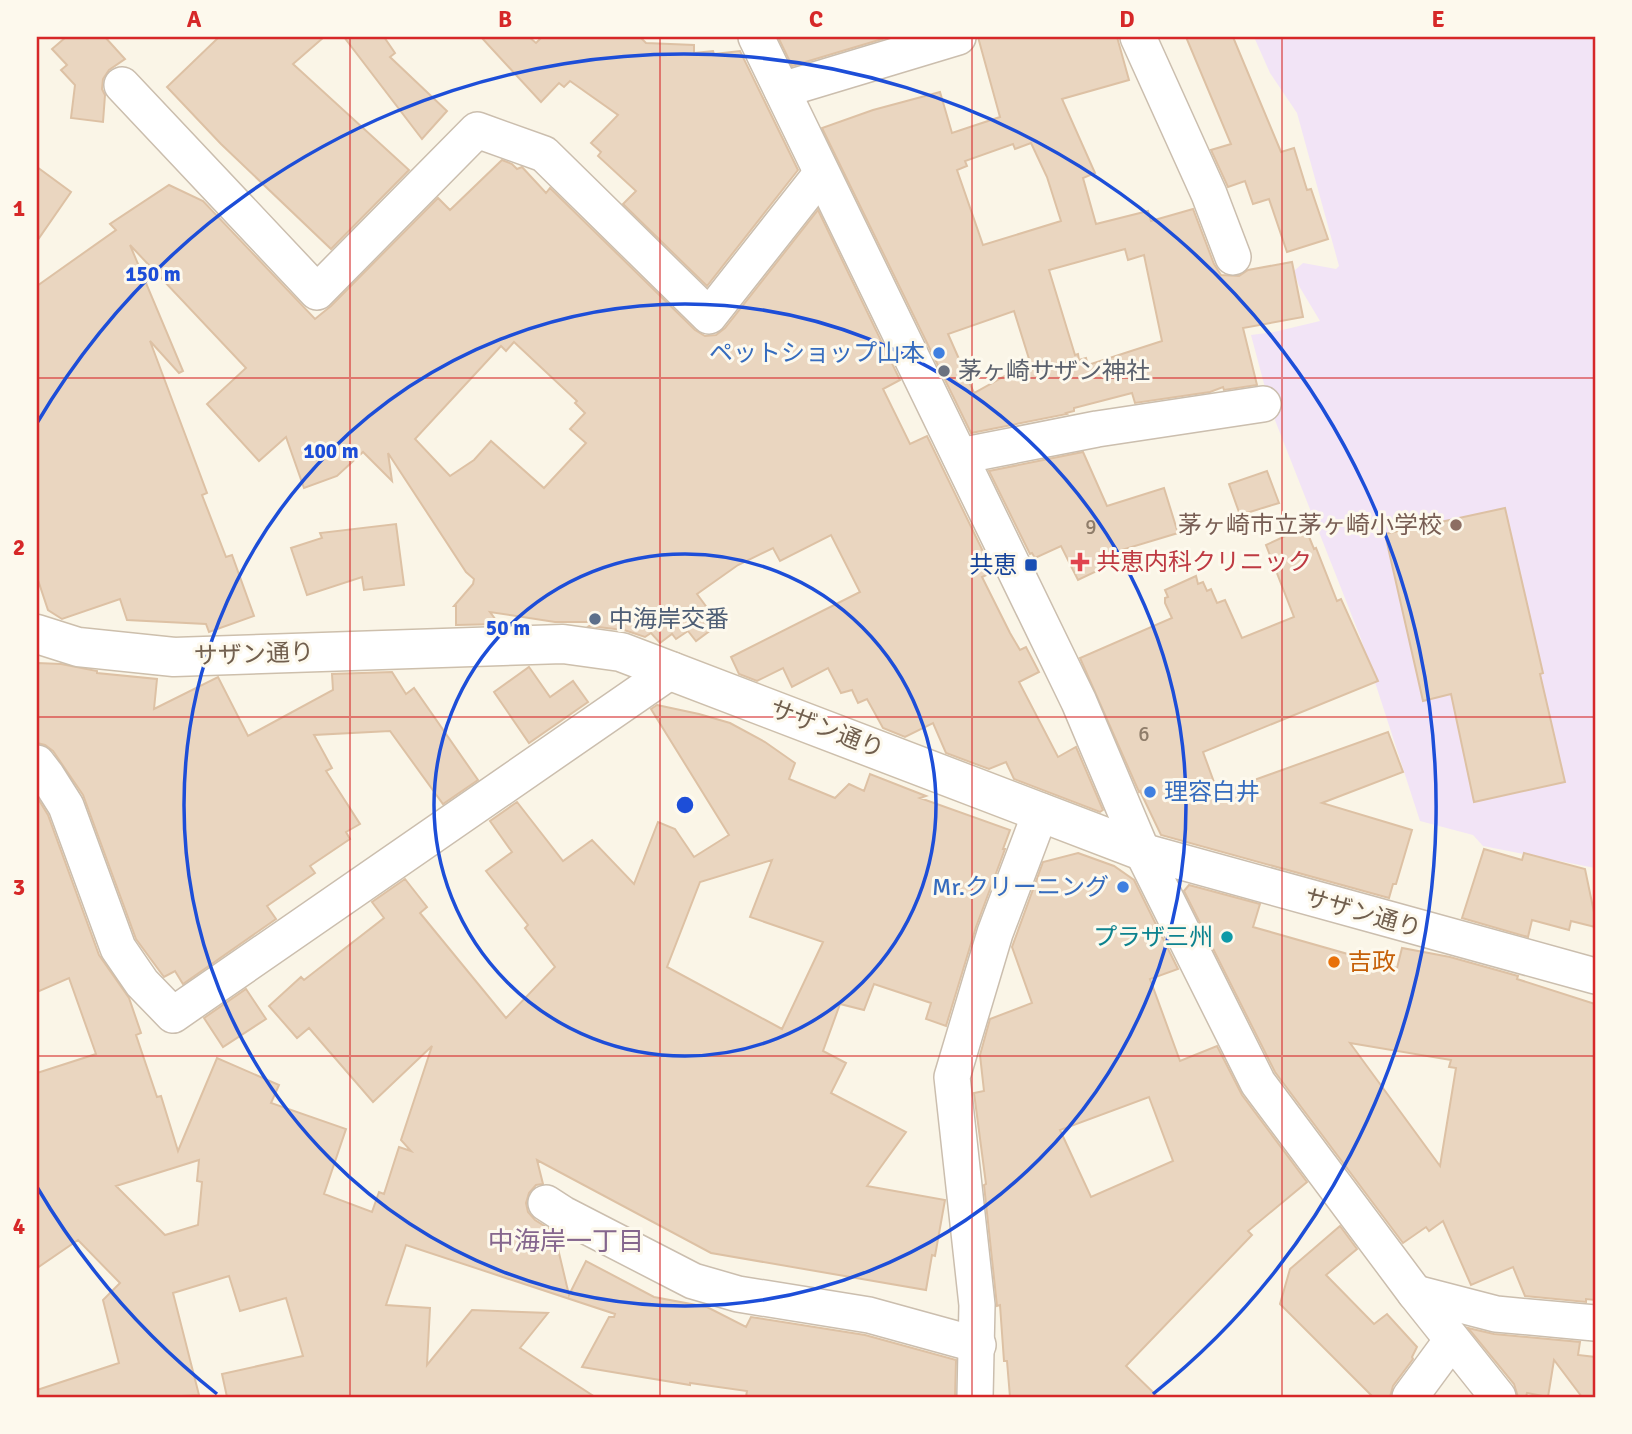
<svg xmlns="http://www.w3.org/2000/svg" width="1632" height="1434" font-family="Signika,'Noto Sans JP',sans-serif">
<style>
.education{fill:#f2e4f6}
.building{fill:#ead6c0;stroke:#ddc1a4;stroke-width:2;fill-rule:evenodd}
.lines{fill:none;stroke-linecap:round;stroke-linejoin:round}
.street-casing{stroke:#cbbeae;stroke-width:38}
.secondary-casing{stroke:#cdbfac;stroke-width:41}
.street{stroke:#fff;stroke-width:35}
.secondary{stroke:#fff;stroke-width:38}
.grid{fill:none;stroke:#d62828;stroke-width:2;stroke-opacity:0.55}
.ring{fill:none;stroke:#1d4ed8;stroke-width:3.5}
.shop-dot{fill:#3f7fe0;stroke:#fdf9ed;stroke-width:2.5}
.worship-dot{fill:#6b7280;stroke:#fdf9ed;stroke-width:2.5}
.education-dot{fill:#8d6e63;stroke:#fdf9ed;stroke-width:2.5}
.health-dot{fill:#e0444e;stroke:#fdf9ed;stroke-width:2.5}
.transit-dot{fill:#1a4fb4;stroke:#fdf9ed;stroke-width:2.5}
.service-dot{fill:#5c6f8a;stroke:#fdf9ed;stroke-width:2.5}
.culture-dot{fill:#0f9aa8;stroke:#fdf9ed;stroke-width:2.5}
.food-dot{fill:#e8710a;stroke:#fdf9ed;stroke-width:2.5}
.labels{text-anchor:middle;stroke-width:6;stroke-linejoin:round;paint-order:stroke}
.number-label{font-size:21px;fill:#8f7d6a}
.shop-label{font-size:24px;fill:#366cbe;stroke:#fdf9ed;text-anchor:end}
.worship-label{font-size:24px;fill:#5b616d;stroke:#fdf9ed;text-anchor:start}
.education-label{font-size:24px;fill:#785e54;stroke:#fdf9ed;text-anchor:end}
.health-label{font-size:24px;fill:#be3a42;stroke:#fdf9ed;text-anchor:start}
.transit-label{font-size:24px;fill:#164399;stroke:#fdf9ed;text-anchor:end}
.service-label{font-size:24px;fill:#4e5e75;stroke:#fdf9ed;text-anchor:start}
.street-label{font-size:24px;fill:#715f4e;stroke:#fdf9ed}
.culture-label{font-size:24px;fill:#0d838f;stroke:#fdf9ed;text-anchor:end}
.food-label{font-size:24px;fill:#c56008;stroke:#fdf9ed;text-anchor:start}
.neighbourhood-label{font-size:26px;fill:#85668d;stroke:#fdf9ed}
.centre{fill:#1d4ed8;stroke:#fdf9ed;stroke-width:3.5}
.ring-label{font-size:21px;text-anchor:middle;font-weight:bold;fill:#1d4ed8;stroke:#fdf9ed;stroke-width:6;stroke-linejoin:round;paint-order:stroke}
.neatline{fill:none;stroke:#d62828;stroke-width:2.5}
.grid-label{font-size:23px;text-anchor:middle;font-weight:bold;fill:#d62828}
</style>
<rect width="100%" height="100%" fill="#faf5e7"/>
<polygon class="education" points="1254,37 1595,37 1595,868 1483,846 1473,835 1420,821 1361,639 1271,410 1251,335 1274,332 1320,321 1299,286 1294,271 1303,263 1336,269 1339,266 1297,113 1270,73"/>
<g class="building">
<polygon points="66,37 105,37 125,59 109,70 103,79 102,89 105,95 103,122 71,118 75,85 61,70 67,65 52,49"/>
<polygon points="219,37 324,37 293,64 409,170 331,249 221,144 167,87"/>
<polygon points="344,37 384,37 395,53 390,57 447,111 422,139"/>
<polygon points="481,37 529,37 536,43 542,37 640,37 646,43 694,45 694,53 713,51 714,54 740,51 798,170 707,286 623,204 636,191 598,156 601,152 591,143 618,115 570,81 564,87 559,83 541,102"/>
<polygon points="778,37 889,37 792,66"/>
<path d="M978,37H1117L1129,80L1062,99L1095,173L1083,178L1096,224L1148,211L1151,221L1193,209L1214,264L1221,275L1239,276L1248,270L1292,262L1303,317L1243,328L1257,385L1224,390L1223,387L1210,392L1135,403L1132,393L1074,408V411L1066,413L1067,414L971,433L822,128L873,110L940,92L952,133L1000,117ZM1031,143L1047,177L1061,221L983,245L957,170L967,166L965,161L1013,144L1015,149ZM1125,249L1128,260L1144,255L1162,341L1088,365L1086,358L1079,360L1078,354L1075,355L1049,270ZM1014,311L1030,362L974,393L948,334Z"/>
<polygon points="1186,37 1233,37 1281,152 1294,148 1307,190 1311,189 1328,239 1287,252 1269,199 1253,204 1245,181 1228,187 1211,150 1231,144"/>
<path d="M502,160L512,164L517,169L522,167L546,193L550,188L695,330L705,336L716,335L725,328L818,210L900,380L883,389L910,444L927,436L993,572L982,577L1010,633L1020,650L1026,647L1039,672L1019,682L1058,757L1076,747L1103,810L1100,812L1014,779L1006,762L989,769L946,753L933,723L905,737L883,728L867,699L858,703L852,690L841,693L828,668L792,687L783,668L757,681L739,674L731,657L860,592L831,535L780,561L773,548L738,565L697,594L719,624L696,641L688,631L676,639L672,634L660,643L651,633L645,637L624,630L589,626L595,622H555L490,612L499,624L456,625V606H454L473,584L474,579L466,572L388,453L392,481L363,452L337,476L304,488L286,437L259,461L207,404L246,368L130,245L183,371L179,373L150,341L207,493L202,495L226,557L232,555L254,616L209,632L206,624L127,620L120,599L62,619L48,610L37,577V286L116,230L110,224L169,185L203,201L315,319L331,306L438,198L450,210ZM514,342L577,401L575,403L585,413L570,429L586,443L544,488L491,441L474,460L450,476L415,439L501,346L506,351Z"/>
<polygon points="37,167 71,192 37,241"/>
<polygon points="1083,452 1107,506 1164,488 1178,533 1118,551 1122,559 1078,580 1061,546 1035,558 1032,553 1030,554 989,471"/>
<polygon points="1267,471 1279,503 1240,515 1229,484"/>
<polygon points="1505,508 1543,673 1540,674 1565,782 1474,802 1451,694 1423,701 1385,534"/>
<polygon points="396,524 404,585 364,590 362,577 307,595 291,548 322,538 320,533"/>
<polygon points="1305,527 1314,549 1316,548 1337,601 1341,599 1378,681 1203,752 1218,793 1388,732 1403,772 1322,803 1412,830 1396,884 1393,884 1389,898 1161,835 1140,791 1139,792 1080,658 1172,618 1165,603 1165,598 1168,597 1165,590 1196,576 1198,584 1203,582 1207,591 1211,589 1217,603 1225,600 1242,638 1294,617 1266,545"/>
<polygon points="37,663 61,664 97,671 97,673 157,679 154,709 218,677 248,736 333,690 332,674 392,672 406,694 414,688 478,780 443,804 390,731 314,735 332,768 326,771 360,824 346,832 350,839 310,866 315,873 267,906 276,919 183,984 175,971 164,977 136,939 83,795 53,751 45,745 37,743"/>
<polygon points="529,667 550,697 573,681 588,702 529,743 494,692"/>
<path d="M657,705L699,714L730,723L765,742L795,763L789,779L835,798L849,784L864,791L870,774L926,796L920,798L1010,830L1003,849H1005L976,927L946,1026L926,1019L931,1003L874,984L864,1010L840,1004L823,1051L846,1063L831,1093L906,1132L867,1186L945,1200L935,1256L932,1255L926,1290L711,1253L537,1160L543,1184L536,1185L529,1193L526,1203L528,1212L535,1220L554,1232L569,1295L586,1261L654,1297L707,1307L746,1327L751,1317L865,1335L956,1360L955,1397H746L747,1391L690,1383V1385L582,1367L609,1317H614L615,1314L406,1245L386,1305L430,1308L427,1365L472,1310L548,1313L520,1348L595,1397H227L222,1374L303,1356L286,1298L240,1311L229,1276L173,1293L199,1395L164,1397H37V1390L119,1363L103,1300L120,1283L78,1240L37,1268V1073L96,1054L69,978L37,992V797L48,815L99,955L129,998L141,1033L136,1035L157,1097L161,1096L178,1151L217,1058L279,1085L271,1103L346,1129L324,1194L372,1212L379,1192L384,1194L399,1147L411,1151L401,1140L432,1046L373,1102L309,1028L297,1038L269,1006L301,977L304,980L384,918L372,902L405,879L427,907L420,913L506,1018L555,967L525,928L528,925L486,871L512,852L490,821L517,802L563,861L592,840L634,884L658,822L675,829L694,857L729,835L651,709ZM772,860L750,917L823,942L782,1029L667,967L700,882ZM199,1160L197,1181L202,1182L198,1225L165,1235L116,1186Z"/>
<polygon points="1484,849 1522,860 1524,853 1585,869 1595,917 1595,927 1571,921 1569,930 1532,920 1528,937 1462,918"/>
<path d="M1078,853L1114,866L1134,880L1178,969L1150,979L1180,1061L1217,1046L1242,1095L1307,1182L1248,1231L1252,1235L1126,1366L1158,1397H1010L1007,1361H1004L1000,1305L997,1306L984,1185L986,1184L974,1093L984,1091L980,1055L990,1019L1032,1003L1012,947L1043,862ZM1149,1097L1173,1161L1091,1197L1060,1130Z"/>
<path d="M1189,885L1260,904L1253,927L1397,968L1402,948L1450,957L1518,976L1517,979L1595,1004V1300L1586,1299V1302L1525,1296L1513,1267L1471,1285L1443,1221L1429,1231L1426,1227L1403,1243L1275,1072L1184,891ZM1350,1043L1451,1060L1449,1067L1456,1068L1440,1166Z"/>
<polygon points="246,989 266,1019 223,1047 204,1018"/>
<polygon points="1340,1226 1357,1249 1326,1275 1374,1324 1387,1314 1417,1347 1412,1357 1413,1359 1393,1386 1390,1397 1373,1397 1280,1304 1290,1269"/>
<polygon points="1468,1328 1494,1334 1580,1342 1578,1355 1595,1357 1595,1397 1582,1397 1554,1360 1548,1397 1527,1393 1526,1397 1518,1397 1514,1384"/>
</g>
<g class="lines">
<g class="street-casing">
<g id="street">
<polyline points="756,37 1079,702 1142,851 1258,1083 1415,1293 1498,1397"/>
<polyline points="1138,37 1209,194 1233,257"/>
<polyline points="122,85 317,292 477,130 544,154 709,316 821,174"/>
<polyline points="782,90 958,37"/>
<polyline points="960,456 1097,429 1263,404"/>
<polyline points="37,763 47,776 66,806 118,948 142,983 173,1015 672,670"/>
<polyline points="1142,851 1595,976"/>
<polyline points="546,1203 563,1214 693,1281 738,1294 869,1315 978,1345"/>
<polyline points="1415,1293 1496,1314 1595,1323"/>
<polyline points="975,1397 977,1305 952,1077 995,933 1041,811"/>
<polyline points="1410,1397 1452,1340"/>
</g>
</g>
<g class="secondary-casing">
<polyline id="secondary" points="37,634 78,647 174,657 563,644 621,652 1142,851"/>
</g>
<use href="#street" class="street"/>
<use href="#secondary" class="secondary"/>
</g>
<path class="grid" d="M350,37V1397M660,37V1397M972,37V1397M1282,37V1397M37,378H1595M37,717H1595M37,1056H1595"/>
<g class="ring">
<circle cx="685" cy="805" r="251"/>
<circle cx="685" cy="805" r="501"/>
<path d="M217 1394A752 752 0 0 1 37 1187M37 423A752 752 0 1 1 1153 1394"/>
</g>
<g class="shop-dot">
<circle cx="939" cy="353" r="7"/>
<circle cx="1150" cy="792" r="7"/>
<circle cx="1123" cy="887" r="7"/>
</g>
<circle class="worship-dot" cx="944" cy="371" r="7"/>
<circle class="education-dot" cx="1456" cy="525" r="7"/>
<path class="health-dot" d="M1076.5 551.5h7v7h7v7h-7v7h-7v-7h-7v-7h7z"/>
<rect class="transit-dot" x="1024" y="558" width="14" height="14" rx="3.5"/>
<circle class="service-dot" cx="595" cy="619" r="7"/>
<circle class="culture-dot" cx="1227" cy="937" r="7"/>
<circle class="food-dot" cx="1334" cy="962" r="7"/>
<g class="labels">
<g class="number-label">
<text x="1091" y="534">9</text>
<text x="1144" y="741">6</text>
</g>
<g class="shop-label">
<text x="925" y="361">ペットショップ山本</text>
<text x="1164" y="800" text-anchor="start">理容白井</text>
<text x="1109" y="895">Mr.クリーニング</text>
</g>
<g class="worship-label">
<text x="958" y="379">茅ヶ崎サザン神社</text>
</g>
<g class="education-label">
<text x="1442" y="533">茅ヶ崎市立茅ヶ崎小学校</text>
</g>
<g class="health-label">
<text x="1096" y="570">共恵内科クリニック</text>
</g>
<g class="transit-label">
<text x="1017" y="573">共恵</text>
</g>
<g class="service-label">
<text x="609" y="627">中海岸交番</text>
</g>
<g class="street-label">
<text transform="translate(254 654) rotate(-2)" y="8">サザン通り</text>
<text transform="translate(827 729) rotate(21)" y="8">サザン通り</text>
<text transform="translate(1363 913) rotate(16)" y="8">サザン通り</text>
</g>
<g class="culture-label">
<text x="1213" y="945">プラザ三州</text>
</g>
<g class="food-label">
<text x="1348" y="970">吉政</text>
</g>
<g class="neighbourhood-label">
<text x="566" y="1250">中海岸一丁目</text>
</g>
</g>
<circle cx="685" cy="805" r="10" class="centre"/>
<g class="ring-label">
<text x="153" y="281">150 m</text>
<text x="331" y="458">100 m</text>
<text x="508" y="635">50 m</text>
</g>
<rect width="1632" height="1434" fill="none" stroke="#fdf9ed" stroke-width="77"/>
<rect x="38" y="38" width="1556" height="1358" class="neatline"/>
<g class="grid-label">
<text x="194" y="27">A</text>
<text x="505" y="27">B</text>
<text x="816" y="27">C</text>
<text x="1127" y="27">D</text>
<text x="1438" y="27">E</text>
<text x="19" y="216">1</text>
<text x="19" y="555">2</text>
<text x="19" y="895">3</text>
<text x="19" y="1234">4</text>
</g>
</svg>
